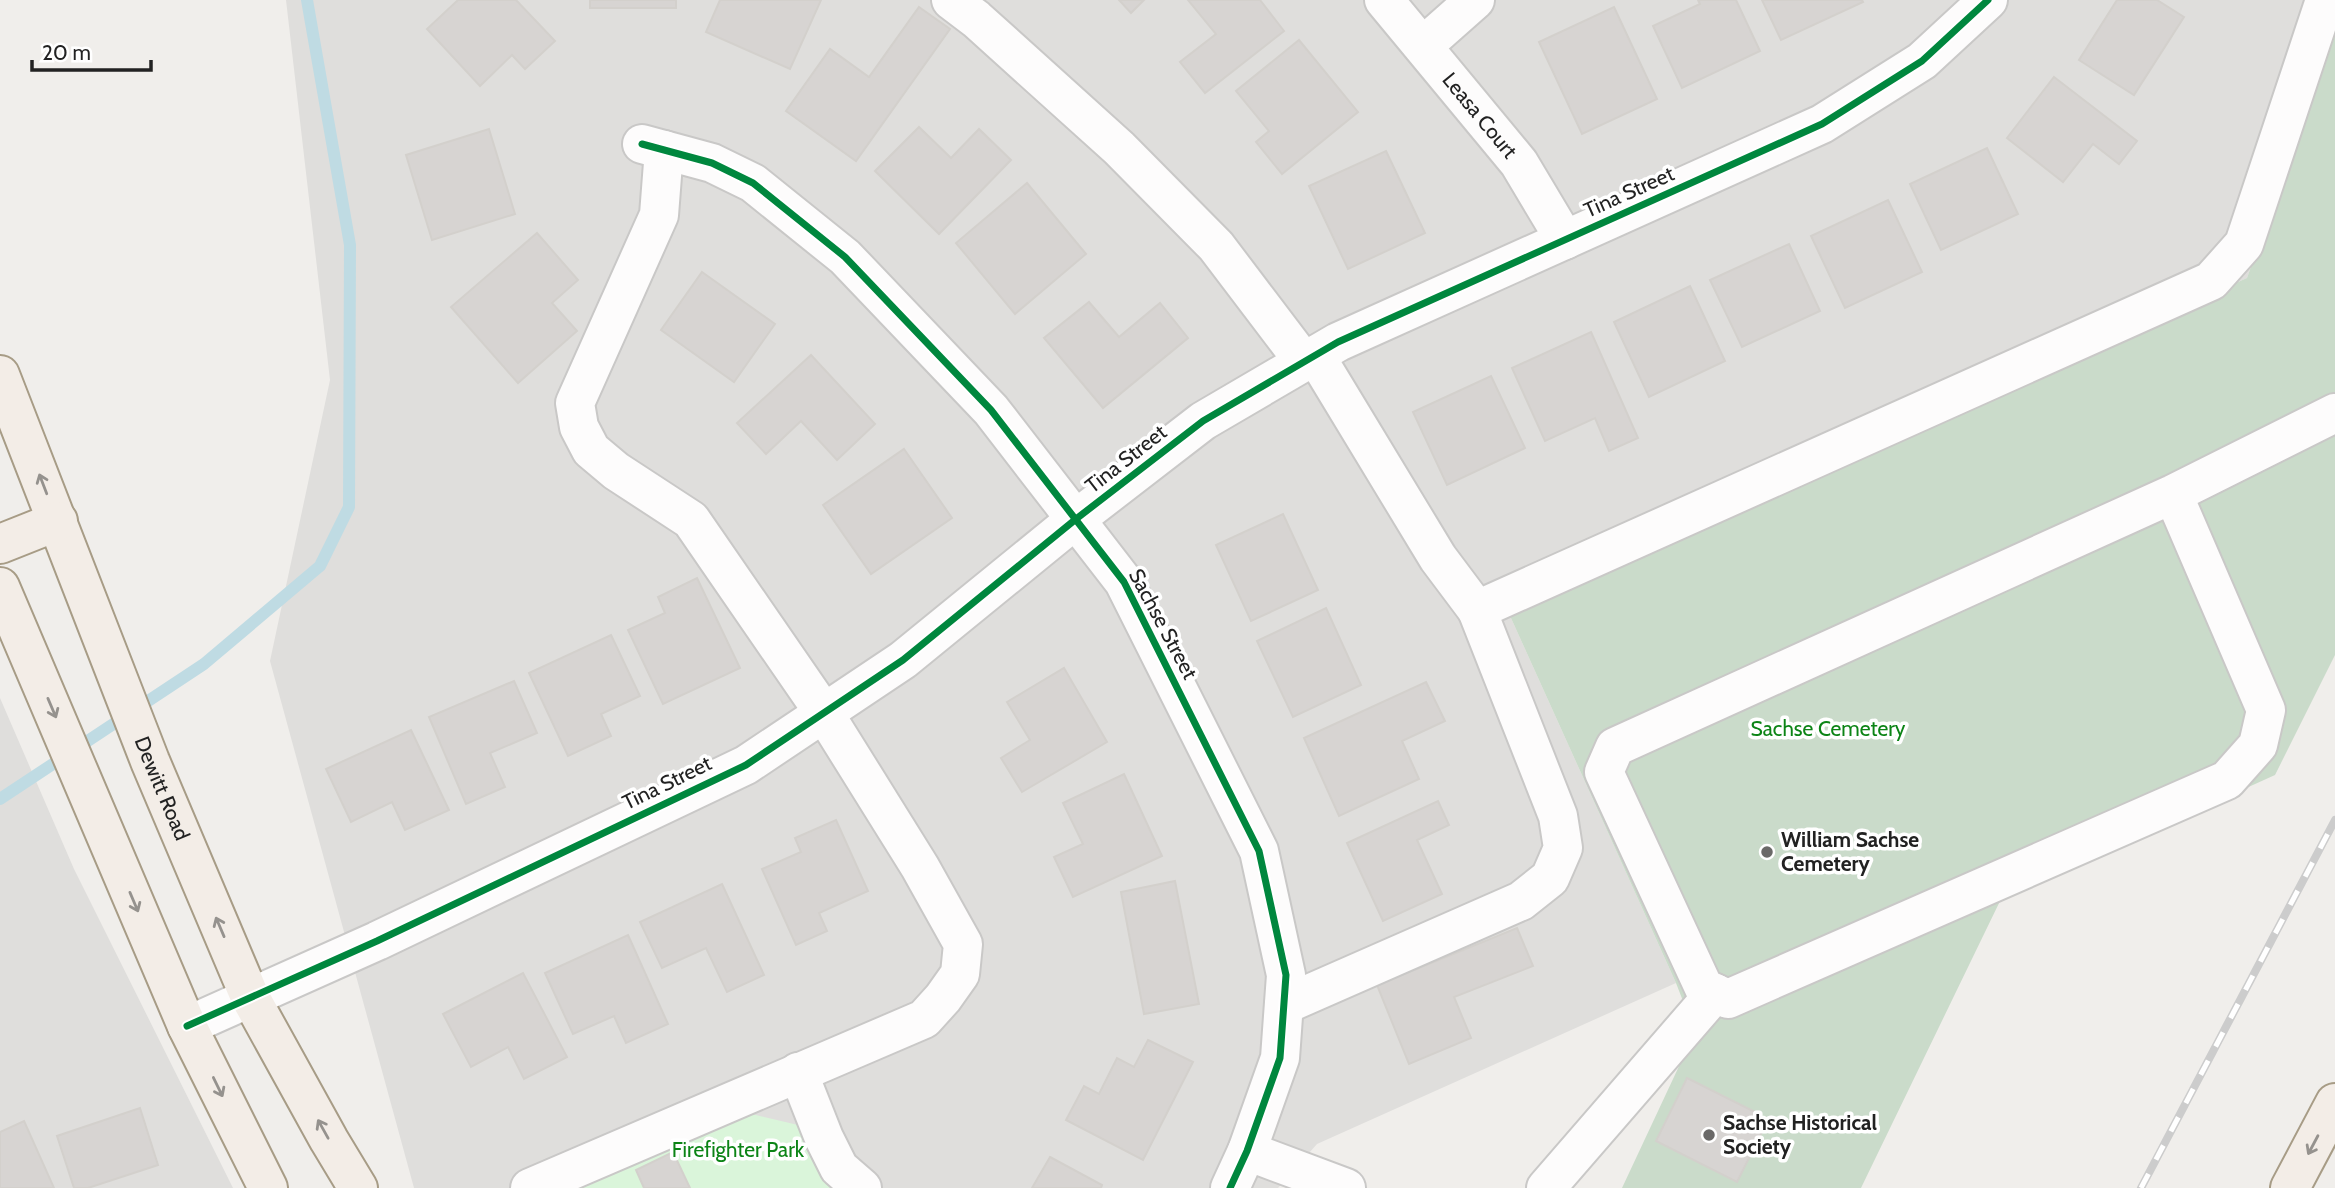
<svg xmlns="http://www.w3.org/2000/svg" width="2335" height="1188" font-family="Cabin,sans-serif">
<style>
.residential{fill:#dfdedc}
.cemetery{fill:#cadbca}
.park{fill:#daf5da}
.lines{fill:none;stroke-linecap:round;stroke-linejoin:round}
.stream{stroke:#bfdbe3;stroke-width:12}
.building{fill:#d7d4d2;stroke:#d3d0cc;stroke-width:2}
.minor-casing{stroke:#c9c8c7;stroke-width:42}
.major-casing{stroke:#a79c86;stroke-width:42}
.minor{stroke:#fdfcfc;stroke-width:38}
.major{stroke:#f3ede7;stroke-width:38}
.rail-casing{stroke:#ccc;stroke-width:8}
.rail{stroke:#fff;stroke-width:5;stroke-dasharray:16;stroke-linecap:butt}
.cycleway-casing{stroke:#fff;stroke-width:11}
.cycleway{stroke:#00873e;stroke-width:7}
.oneway{stroke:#95928e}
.poi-dot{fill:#6a6968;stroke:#fff;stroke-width:2.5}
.labels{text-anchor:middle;stroke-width:7;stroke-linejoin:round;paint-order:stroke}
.street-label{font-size:21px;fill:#222;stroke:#fff}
.park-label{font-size:21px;fill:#0c8416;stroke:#fff}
.poi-label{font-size:21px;font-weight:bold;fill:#222;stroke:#fff;text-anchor:start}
</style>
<rect width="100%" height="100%" fill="#f0eeeb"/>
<g class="residential">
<polygon points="286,0 2335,0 2335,29 2247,278 1506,607 1676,983 1317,1144 1278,1188 414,1188 270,661 330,380"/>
<polygon points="0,698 74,869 233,1188 0,1188"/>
</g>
<polygon class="cemetery" points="2335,29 2335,655 2275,775 2001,899 1861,1188 1622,1188 1695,1032 1676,983 1506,607 2247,278"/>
<polygon class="park" points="735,1110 798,1125 850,1188 566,1188"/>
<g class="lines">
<polyline class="stream" points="0,799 204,664 320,566 349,507 350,245 307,0"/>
</g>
<g class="building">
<polygon points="458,0 516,0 555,41 525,69 512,55 480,86 427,29"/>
<rect x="590" y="0" width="86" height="8"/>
<polygon points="720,0 821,0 790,69 706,32"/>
<polygon points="1119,0 1144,0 1131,13"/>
<polygon points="1188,0 1260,0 1284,31 1205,93 1180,62 1216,34"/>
<polygon points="1698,0 1736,0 1760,51 1682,88 1653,26 1700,4"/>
<polygon points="1762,0 1862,0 1863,2 1781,40"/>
<polygon points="2117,0 2157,0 2184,17 2134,95 2079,60"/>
<polygon points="919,7 950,29 856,161 786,111 830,49 869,77"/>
<polygon points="1614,7 1657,99 1582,134 1539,42"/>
<polygon points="1299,40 1358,112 1282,174 1256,142 1269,131 1236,91"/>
<polygon points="2054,77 2137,141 2119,164 2093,144 2063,182 2007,138"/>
<polygon points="919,127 951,158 979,129 1011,160 939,234 875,171"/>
<polygon points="489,129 515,214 432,240 406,155"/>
<polygon points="1987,148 2018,214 1941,250 1910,184"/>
<polygon points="1386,151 1425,233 1348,269 1309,186"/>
<polygon points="1027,183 1086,254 1015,314 956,243"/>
<polygon points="1888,200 1922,272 1845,308 1811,236"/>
<polygon points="537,233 578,280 552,303 577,331 518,383 451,307"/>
<polygon points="1789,244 1820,311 1742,347 1710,280"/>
<polygon points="702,272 775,324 734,382 661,330"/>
<polygon points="1690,286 1725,361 1649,397 1614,322"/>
<polygon points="1089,302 1119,337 1160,303 1188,338 1103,408 1044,338"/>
<polygon points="1591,332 1638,438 1609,451 1595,418 1545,441 1512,368"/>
<polygon points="811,355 875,424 837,460 801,421 766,454 737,423"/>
<polygon points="1491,376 1525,448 1447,485 1413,412"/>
<polygon points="904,449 952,518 871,574 823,505"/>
<polygon points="1283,514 1318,590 1251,621 1216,545"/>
<polygon points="697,578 740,668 663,704 628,630 665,613 658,597"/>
<polygon points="1326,608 1361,685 1293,717 1257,641"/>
<polygon points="611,635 640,696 601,714 611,736 568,756 529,673"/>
<polygon points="1064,668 1107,742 1022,792 1001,758 1030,740 1007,702"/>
<polygon points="514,681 537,733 490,753 505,787 466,804 429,717"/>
<polygon points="1426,682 1445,721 1402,741 1419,779 1339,816 1304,738"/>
<polygon points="411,730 449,810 405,830 392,802 351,822 326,769"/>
<polygon points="1124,774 1162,856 1073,897 1054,857 1083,844 1063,803"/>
<polygon points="1438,801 1449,825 1417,840 1442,894 1383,921 1347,843"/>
<polygon points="836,820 868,891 819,913 827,931 796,945 762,869 801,852 795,838"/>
<polygon points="1175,881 1199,1004 1144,1014 1121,892"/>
<polygon points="722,884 764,975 727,992 706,948 662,968 640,922"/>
<polygon points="1517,928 1533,966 1454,997 1471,1038 1409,1064 1377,985"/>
<polygon points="628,935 668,1024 626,1043 614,1016 573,1034 545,973"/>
<polygon points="523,973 567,1057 524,1079 508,1047 471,1067 443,1014"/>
<polygon points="1148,1040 1193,1062 1143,1160 1066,1120 1084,1086 1099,1094 1117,1058 1134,1067"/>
<polygon points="1687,1078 1755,1112 1750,1123 1763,1130 1737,1182 1656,1141"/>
<polygon points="140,1108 158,1165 88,1188 74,1188 57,1136"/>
<polygon points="24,1121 54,1188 0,1188 0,1132"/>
<polygon points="673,1152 690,1188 644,1188 636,1170"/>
<polygon points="1050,1157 1102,1185 1101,1188 1032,1188"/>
</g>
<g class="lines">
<g class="minor-casing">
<g id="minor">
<polyline points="951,0 976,19 1119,148 1216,246 1304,362"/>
<path id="s1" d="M1384,0L1519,163L1565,240"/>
<polyline points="1423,46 1475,0"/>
<polyline points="642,144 712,163 753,183 845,257 991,410 1124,582 1259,851 1286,975 1280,1058 1247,1151 1230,1188"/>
<polyline points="1315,355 1438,558 1477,610 2211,281 2244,244 2325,0"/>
<polyline points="2173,494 2266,710 2258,745 2227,780 1728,999 1704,988 1604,772 1615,747 2173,494 2335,413"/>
<polyline points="1284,1005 1521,901 1550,878 1563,848 1558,816 1477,610"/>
<polyline points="187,1026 377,941 746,765 903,660 1076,519 1203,421 1338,342 1822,124 1922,61 1988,0"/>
<polyline points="798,1072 824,1138 839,1168 862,1188"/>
<polyline points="1247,1151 1346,1188"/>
<polyline points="530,1188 924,1019 943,998 960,974 963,944 920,867 824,713 691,520 616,471 591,450 579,427 575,403 659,215 664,150"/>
<polyline points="1546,1188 1715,993"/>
</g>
</g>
<g class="major-casing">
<g id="major">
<path id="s2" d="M0,375L150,761L250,997L329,1140L358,1188"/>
<polyline points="0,544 58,521"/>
<polyline points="0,587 187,1026 268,1188"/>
<polyline points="2290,1188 2335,1103"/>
</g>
</g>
<use href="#minor" class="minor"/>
<use href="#major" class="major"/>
<g class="rail-casing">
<polyline id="rail" points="2141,1188 2335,820"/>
</g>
<use href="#rail" class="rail"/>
<g class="cycleway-casing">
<g id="cycleway">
<polyline points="642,144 712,163 753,183 845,257 991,410 1124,582 1259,851 1286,975 1280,1058 1247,1151 1230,1188"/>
<polyline points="187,1026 377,941 746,765 903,660 1076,519 1203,421 1338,342 1822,124 1922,61 1988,0"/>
</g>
</g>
<use href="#cycleway" class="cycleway"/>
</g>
<defs><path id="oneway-shaft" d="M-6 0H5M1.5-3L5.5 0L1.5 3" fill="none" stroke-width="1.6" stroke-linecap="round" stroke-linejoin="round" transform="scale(1.75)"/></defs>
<g class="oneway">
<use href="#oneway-shaft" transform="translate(43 484) rotate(-111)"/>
<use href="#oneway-shaft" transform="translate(52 708) rotate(67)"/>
<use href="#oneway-shaft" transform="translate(134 902) rotate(67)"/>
<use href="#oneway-shaft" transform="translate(220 927) rotate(-113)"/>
<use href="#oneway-shaft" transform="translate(218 1087) rotate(64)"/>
<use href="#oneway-shaft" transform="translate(323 1129) rotate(-119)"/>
<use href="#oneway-shaft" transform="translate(2313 1145) rotate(118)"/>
</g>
<g class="poi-dot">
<circle cx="1767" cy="852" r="7"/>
<circle cx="1709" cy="1135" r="7"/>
</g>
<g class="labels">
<g class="street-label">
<text dy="7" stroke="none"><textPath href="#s1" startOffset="150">Leasa Court</textPath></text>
<text transform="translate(1629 192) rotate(-24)" y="7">Tina Street</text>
<text transform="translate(1126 459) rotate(-38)" y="7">Tina Street</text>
<text transform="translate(1163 624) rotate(62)" y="7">Sachse Street</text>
<text transform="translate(667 783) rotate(-26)" y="7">Tina Street</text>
<text dy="7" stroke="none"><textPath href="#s2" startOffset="444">Dewitt Road</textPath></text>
</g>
<g class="park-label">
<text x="1828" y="736">Sachse Cemetery</text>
<text x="738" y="1157">Firefighter Park</text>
</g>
<g class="poi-label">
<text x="1781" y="847">William Sachse<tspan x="1781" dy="24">Cemetery</tspan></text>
<text x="1723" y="1130">Sachse Historical<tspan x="1723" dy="24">Society</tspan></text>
</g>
</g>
<path d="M32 60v10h119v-10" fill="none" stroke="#222222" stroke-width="3.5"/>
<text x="42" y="60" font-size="21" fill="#222222" stroke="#ffffff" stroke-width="5" paint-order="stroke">20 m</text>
</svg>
